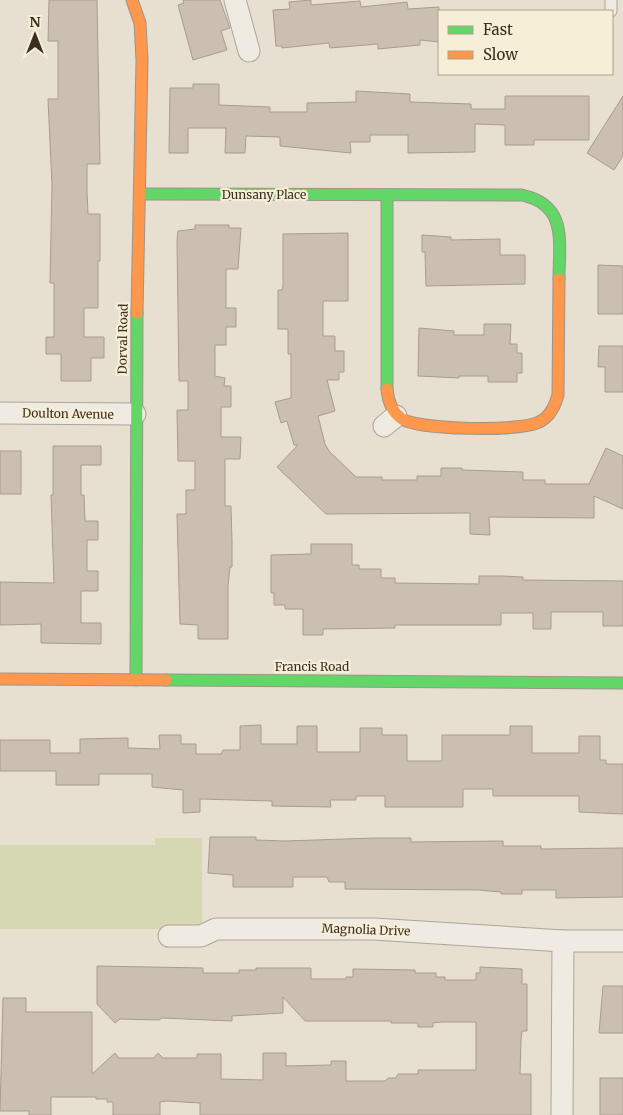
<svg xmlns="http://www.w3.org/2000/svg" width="623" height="1115" font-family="Merriweather,serif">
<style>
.green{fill:#d6d7b3}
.building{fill:#cbbfb2;stroke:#a89c90}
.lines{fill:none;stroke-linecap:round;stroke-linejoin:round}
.lane-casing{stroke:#ada599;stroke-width:13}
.street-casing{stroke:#ada599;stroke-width:23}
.fast-casing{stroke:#9c958a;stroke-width:13}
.slow-casing{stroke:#9c958a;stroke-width:13}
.lane{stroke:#efebe3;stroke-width:11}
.street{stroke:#efebe3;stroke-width:21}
.fast{stroke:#63d668;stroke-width:11}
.slow{stroke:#ff974d;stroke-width:11}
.labels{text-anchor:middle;stroke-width:4.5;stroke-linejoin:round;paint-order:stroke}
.street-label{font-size:12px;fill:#3d2e20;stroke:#f7eed8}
</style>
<rect width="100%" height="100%" fill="#e7e0d1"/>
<polygon class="green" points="155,838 202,838 202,924 191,929 0,929 0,845 155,845"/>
<g class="building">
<polygon points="49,0 97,0 100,164 87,164 87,192 88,214 100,214 100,261 98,261 98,308 84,308 84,337 104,337 104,358 91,358 91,381 61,381 61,354 46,354 46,337 54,337 54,283 50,283 52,185 48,99 58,99 58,41 48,41"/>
<polygon points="183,0 220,0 230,28 221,31 227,50 193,60 178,5 184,3"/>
<polygon points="311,0 311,5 360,1 361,7 407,2 408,9 439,7 439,42 420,40 420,45 378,49 378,44 330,48 329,43 282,48 282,46 276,46 273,10 290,9 289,2"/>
<polygon points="193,84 219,84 219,105 270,107 270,112 307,112 307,103 356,102 356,91 410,94 410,102 471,104 471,109 505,109 505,96 589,96 589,140 534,140 534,145 505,145 505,125 475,124 475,152 408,153 408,135 370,135 370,142 350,142 351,153 280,146 280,137 246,136 245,153 225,153 226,128 188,128 188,153 169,153 170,88 193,88"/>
<polygon points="623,96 623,156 614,170 587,153"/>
<polygon points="195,225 229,225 229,228 241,228 238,269 226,269 226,308 236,308 236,327 226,327 226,345 215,345 215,376 225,378 224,386 231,386 231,407 221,407 221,437 241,437 240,459 225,459 225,506 231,506 232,541 232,567 230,567 228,586 228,639 198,639 198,625 180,624 177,514 186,514 186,490 195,490 195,461 178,461 177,410 188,410 188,381 179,381 177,240 178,231 195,229"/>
<polygon points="348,233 348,301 323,301 323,336 335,336 335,351 344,351 344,372 339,372 339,380 327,380 335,411 318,416 325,444 329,451 356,477 382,477 382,480 417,480 417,476 441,476 441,468 462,468 462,470 523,472 523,480 545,480 545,484 589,484 606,448 623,456 623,509 594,496 594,518 489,517 490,535 470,534 470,513 326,514 277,467 298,445 294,445 287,421 281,423 275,402 291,398 291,354 288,354 288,329 278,329 278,290 282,290 283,286 283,234"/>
<polygon points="422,235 451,237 451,240 500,239 500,255 525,255 525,284 426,286 425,252 422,252"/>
<polygon points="598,265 623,266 623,314 598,314"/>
<polygon points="484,324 511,324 510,344 517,344 517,353 522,353 522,373 517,373 517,382 488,382 488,376 459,376 459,378 418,376 419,328 454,331 454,335 484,335"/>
<polygon points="599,346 623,346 623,392 605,392 605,367 598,367"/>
<polygon points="53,446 101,446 101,465 81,465 81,495 84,495 85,521 98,521 98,540 87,540 87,571 98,571 98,591 81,591 81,623 101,623 101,644 41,643 41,624 0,625 0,582 54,583 51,495 53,495"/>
<rect x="0" y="451" width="21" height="43"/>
<polygon points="311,544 352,544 352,565 359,565 359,569 381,569 381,578 395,578 395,583 479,584 479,576 503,576 523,577 523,580 623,581 623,626 603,626 603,612 551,612 551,629 533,629 533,613 501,613 501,625 395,625 395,628 323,629 323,635 303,635 303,609 285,609 285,605 274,605 274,593 271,593 271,555 311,554"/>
<polygon points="261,725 261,744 297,744 297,726 317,726 317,752 360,752 360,728 382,728 382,735 407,735 407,761 442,761 442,735 510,735 510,726 532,726 532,753 579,753 579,736 600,736 600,760 606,760 606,764 623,764 623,814 579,812 579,796 493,796 493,789 463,789 463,807 385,807 385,796 356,796 356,800 330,800 331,807 272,806 272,801 200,799 200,812 183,813 183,790 152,787 152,774 99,774 99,785 56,785 56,771 0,771 0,740 50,740 50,753 80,753 80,739 128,738 128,748 160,749 159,735 181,735 181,744 196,744 196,754 221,754 223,750 240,750 240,726"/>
<polygon points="210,837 256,837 256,840 285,841 374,838 411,838 411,842 503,841 503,846 541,846 541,849 623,848 623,897 556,898 556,890 522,890 522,894 501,894 501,892 478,890 345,889 345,882 329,882 327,877 293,877 293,887 233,887 233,875 208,873"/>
<polygon points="97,966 203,968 203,973 239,973 239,970 256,970 256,968 311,968 311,979 346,979 346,977 353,977 353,969 415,970 415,973 436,973 436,977 445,977 445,980 476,980 476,973 480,973 480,967 522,969 522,984 527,984 527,1031 522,1031 521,1040 520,1074 531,1074 531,1115 200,1115 200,1103 166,1101 160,1102 160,1115 113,1115 113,1102 107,1102 107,1099 96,1099 96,1097 51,1097 51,1115 29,1115 29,1111 0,1111 3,998 26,998 26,1012 92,1012 92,1074 115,1053 119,1058 154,1058 158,1053 163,1058 197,1058 197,1054 221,1054 221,1079 263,1080 263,1053 286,1053 286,1066 331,1065 331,1061 346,1061 346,1081 385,1081 388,1078 396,1078 398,1074 418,1074 418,1070 476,1070 476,1022 442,1022 433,1023 433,1027 418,1027 418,1023 391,1023 391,1021 305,1021 283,997 283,1013 232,1016 232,1021 162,1018 159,1020 120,1019 115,1023 97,1004"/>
<polygon points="603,986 623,986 623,1033 599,1033"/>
<rect x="600" y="1078" width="23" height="37"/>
</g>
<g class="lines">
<g class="lane-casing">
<polyline id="lane" points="611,11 611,0"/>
</g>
<g class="street-casing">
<g id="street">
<polyline points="235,0 249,51"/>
<polyline points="0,413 135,414"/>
<polyline points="384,426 396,416"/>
<polyline points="169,936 201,936 216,929 374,929 563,941 623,941"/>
<polyline points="562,1115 563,941"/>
</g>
</g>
<g class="fast-casing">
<g id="fast">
<path d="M140,194L522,195C568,205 559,242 559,279"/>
<polyline points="387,196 387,389"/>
<polyline points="136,680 137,313"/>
<polyline points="166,680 623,683"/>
</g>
</g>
<g class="slow-casing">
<g id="slow">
<polyline points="132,0 140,23 142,60 137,313"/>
<path d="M387,389C388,401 392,412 402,419C420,430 519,432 539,422C550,417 555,406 558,395L559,279"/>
<polyline points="0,679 166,680"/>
</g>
</g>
<use href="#lane" class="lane"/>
<use href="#street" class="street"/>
<use href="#fast" class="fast"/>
<use href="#slow" class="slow"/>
</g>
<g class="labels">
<g class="street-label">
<text x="264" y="199">Dunsany Place</text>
<text transform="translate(123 339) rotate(-89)" y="4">Dorval Road</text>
<text transform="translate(68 414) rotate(1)" y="4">Doulton Avenue</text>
<text x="312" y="671">Francis Road</text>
<text transform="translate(366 930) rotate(2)" y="4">Magnolia Drive</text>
</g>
</g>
<rect x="438" y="10" width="175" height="65" fill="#f7eed8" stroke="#ada18e"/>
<rect x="448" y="26" width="25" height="8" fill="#63d668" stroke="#ada18e"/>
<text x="483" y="35" font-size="15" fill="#3d2e20">Fast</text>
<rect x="448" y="51" width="25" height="8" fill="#ff974d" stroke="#ada18e"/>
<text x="483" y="60" font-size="15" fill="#3d2e20">Slow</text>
<g transform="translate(35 35)" stroke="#f7eed8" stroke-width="4" paint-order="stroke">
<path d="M0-4L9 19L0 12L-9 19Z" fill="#3d2e20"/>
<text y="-8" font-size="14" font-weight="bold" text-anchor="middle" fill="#3d2e20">N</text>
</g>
</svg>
